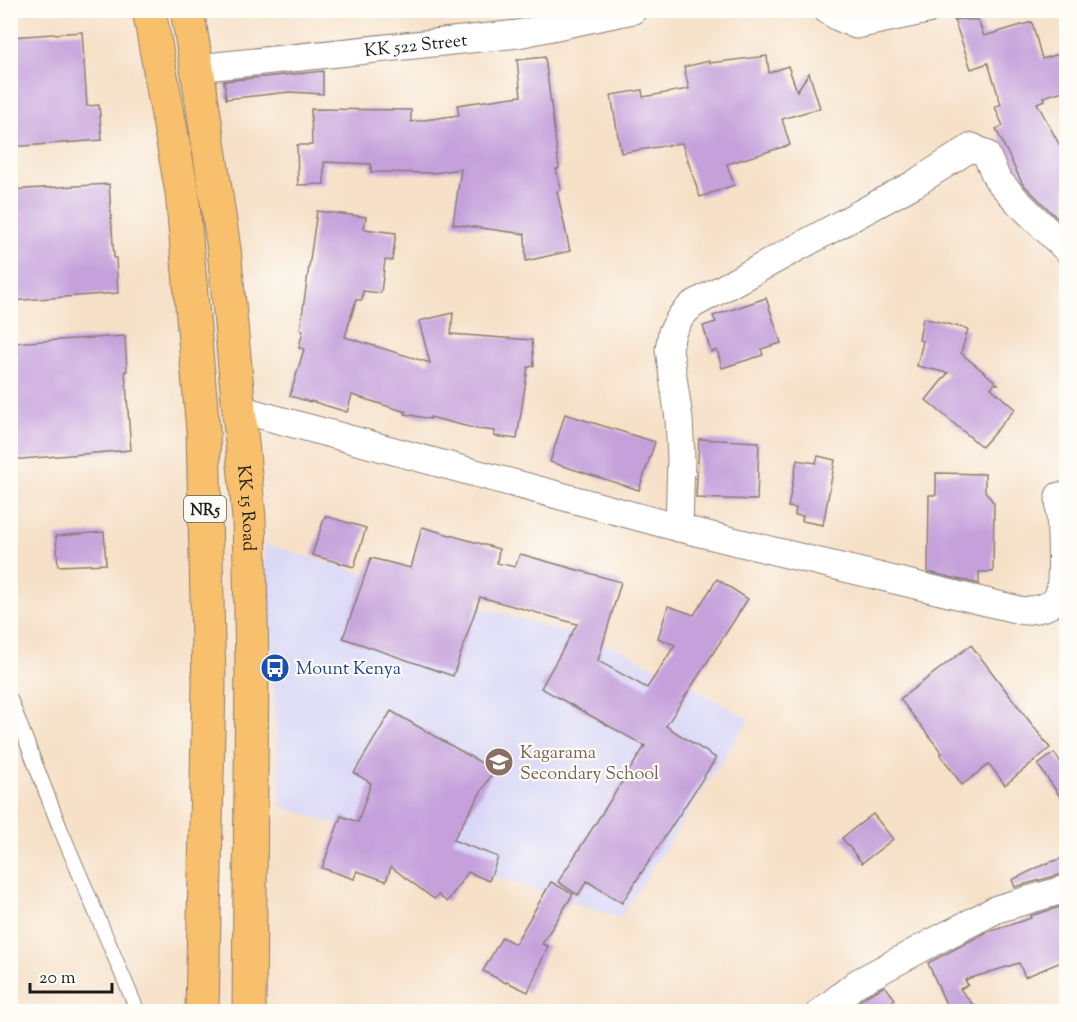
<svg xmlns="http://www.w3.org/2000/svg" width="1077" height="1022" font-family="'Sorts Mill Goudy',serif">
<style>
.built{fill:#d9d7f7}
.building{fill:#c5a0db}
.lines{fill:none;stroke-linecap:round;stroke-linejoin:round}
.service-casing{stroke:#897e72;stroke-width:16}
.minor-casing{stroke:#897e72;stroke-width:29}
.trunk-casing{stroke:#897e72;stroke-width:35}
.service{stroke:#fff;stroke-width:14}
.minor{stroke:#fff;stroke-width:27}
.trunk{stroke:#f8bf6c;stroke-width:33}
.labels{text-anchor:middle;stroke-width:4.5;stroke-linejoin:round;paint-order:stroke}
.shield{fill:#fdfcf7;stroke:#605f5e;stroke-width:1.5}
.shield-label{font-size:16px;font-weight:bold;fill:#1c1c1c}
.street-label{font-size:18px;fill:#1c1c1c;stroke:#fdfcf7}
.transit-label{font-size:18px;fill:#164399;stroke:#fdfcf7;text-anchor:start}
.education-label{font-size:18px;fill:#785e54;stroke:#fdfcf7;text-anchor:start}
</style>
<rect width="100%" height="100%" fill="#fdfcf7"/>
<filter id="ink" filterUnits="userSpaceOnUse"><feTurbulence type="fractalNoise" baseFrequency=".0167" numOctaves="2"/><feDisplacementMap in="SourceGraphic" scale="12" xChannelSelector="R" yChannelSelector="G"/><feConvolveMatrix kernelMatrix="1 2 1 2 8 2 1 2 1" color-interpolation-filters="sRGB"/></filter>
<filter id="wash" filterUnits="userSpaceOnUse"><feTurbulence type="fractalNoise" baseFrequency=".008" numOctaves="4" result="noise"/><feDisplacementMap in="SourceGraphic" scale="24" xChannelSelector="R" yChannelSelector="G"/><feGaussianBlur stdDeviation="1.35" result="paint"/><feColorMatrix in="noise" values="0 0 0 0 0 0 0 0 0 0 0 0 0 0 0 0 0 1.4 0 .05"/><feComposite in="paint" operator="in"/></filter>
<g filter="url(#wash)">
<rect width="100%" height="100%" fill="#f6e0c7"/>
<polygon class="built" points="264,544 619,648 749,719 620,918 281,806"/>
<g id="blocks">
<g class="building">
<polygon points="954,19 978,20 984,36 1032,22 1042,59 1066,52 1066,90 1044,97 1045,100 1037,103 1066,157 1066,227 1022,183 996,129 1003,126 995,107 1001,104 988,63 971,69"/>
<polygon points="82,32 87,106 99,105 102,140 10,147 10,37"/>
<polygon points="767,56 769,73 788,66 797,91 809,73 820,108 782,119 790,145 727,164 734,185 700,197 682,143 621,153 611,95 642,90 643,97 689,89 684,67 709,61 710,63"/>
<polygon points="545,57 559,169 556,169 561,190 557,191 570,251 526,261 525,234 453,224 461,169 433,173 371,172 371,164 324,162 324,184 298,185 297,145 312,145 311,109 411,110 411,122 459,115 457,105 521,96 517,60"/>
<polygon points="323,71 323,94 289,92 226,99 224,81"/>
<polygon points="109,184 114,258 116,258 118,293 10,301 10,190"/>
<polygon points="317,211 366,217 364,229 396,233 392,261 385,260 381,293 363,291 362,300 356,300 345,337 430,363 419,321 453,313 451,334 532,340 534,366 528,367 517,439 494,436 495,431 477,429 430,417 430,419 405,414 406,412 352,395 347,412 311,401 310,402 290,396 304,349 299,348 303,330 300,330"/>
<polygon points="766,298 781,343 761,349 763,355 722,368 717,350 711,352 703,326 716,322 713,316"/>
<polygon points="923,318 968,329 961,353 998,384 994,384 991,388 1015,409 982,447 926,400 948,373 917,366 923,341 919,340"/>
<polygon points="125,336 127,371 125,371 131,450 10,460 10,343"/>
<polygon points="565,414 655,442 639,490 550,462"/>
<polygon points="699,439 759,442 757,500 696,498"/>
<polygon points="818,456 835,460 823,525 802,521 803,516 795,515 796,508 788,507 797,460 816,463"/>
<polygon points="936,473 985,474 985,491 994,503 993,572 979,572 979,584 928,572 929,495 936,495"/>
<polygon points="325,516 366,528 354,567 312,555"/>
<polygon points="422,527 499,549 497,563 515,567 520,554 621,582 598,661 647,688 675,645 658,638 668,606 694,615 717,579 748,599 666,726 716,758 622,903 587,881 578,895 558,882 645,746 541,688 577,624 480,597 453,676 343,638 371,558 411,568"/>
<polygon points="104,532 106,564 58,566 56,536"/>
<polygon points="971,645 1050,748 1005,785 989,764 962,785 940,754 942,753 900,699"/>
<polygon points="391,711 494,770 453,840 498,857 489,881 468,872 447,902 438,895 434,899 391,867 386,881 357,871 354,879 322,868 341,816 358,822 371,783 354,773"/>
<polygon points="1054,753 1066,769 1066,805 1038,765"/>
<polygon points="873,814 893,839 862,863 842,838"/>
<polygon points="1066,857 1066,874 1062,874 1015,887 1012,880 1045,864"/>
<polygon points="551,882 573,894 542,944 548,946 528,992 507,982 506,983 483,971 502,937 515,944"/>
<polygon points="1066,905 1066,960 1025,977 1019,963 965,980 968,985 960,989 978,1011 949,1011 928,963 985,933 1031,918 1030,916"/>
<polygon points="885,986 895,999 885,1006 890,1011 847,1011 866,996"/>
</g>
</g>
</g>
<g filter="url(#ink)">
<use href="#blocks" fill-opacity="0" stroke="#897e72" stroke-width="1.5"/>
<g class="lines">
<g class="service-casing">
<polyline id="service" points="10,699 60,828 138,1012"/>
</g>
<g class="minor-casing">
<g id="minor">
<polyline points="827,10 838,17 856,25 927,10"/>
<path id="s1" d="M197,68L518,34L633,10"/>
<path d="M239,409L679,528L1023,611C1035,609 1050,609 1057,598C1065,584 1060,516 1059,496"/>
<polyline points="679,528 681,458 679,419 669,349 672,332 681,316 692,305 914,184 972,147 986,154 997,179 1018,202 1066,249"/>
<polyline points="821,1012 857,983 939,939 997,909 1066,889"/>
</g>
</g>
<g class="trunk-casing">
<g id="trunk">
<polyline points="149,10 182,192 203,431 209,684 202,1012"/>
<path id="s2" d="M187,10L197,68L224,249L249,518L252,666L249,1012"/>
</g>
</g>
<use href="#service" class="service"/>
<use href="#minor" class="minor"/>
<use href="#trunk" class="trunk"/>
</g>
</g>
<defs>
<g id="bus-disc" transform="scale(1.5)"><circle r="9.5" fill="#1a4fb4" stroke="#fdfcf7"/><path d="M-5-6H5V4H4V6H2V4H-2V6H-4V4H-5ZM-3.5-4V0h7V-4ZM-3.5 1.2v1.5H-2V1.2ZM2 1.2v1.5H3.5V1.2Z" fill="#fff"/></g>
<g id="school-disc" transform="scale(1.5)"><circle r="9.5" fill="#8d6e63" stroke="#fdfcf7"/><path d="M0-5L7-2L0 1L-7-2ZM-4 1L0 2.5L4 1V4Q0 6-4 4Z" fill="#fff"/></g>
</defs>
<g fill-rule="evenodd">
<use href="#bus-disc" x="275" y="668"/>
<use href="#school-disc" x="499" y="762"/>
</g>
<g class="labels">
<rect class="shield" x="184" y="496" width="42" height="26" rx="4.5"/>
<g class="shield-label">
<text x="205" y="515">NR5</text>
</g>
<g class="street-label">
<text dy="6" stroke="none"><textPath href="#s1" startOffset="220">KK 522 Street</textPath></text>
<text dy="6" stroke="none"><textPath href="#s2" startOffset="502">KK 15 Road</textPath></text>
</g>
<g class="transit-label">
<text x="296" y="674">Mount Kenya</text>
</g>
<g class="education-label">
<text x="520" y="758">Kagarama<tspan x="520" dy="21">Secondary School</tspan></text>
</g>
</g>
<rect width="1077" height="1022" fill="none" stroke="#fdfcf7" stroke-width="36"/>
<path d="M30 983v9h82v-9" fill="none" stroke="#1c1c1c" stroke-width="3"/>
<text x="39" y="983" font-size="18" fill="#1c1c1c" stroke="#fdfcf7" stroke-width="4.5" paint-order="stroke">20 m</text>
</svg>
